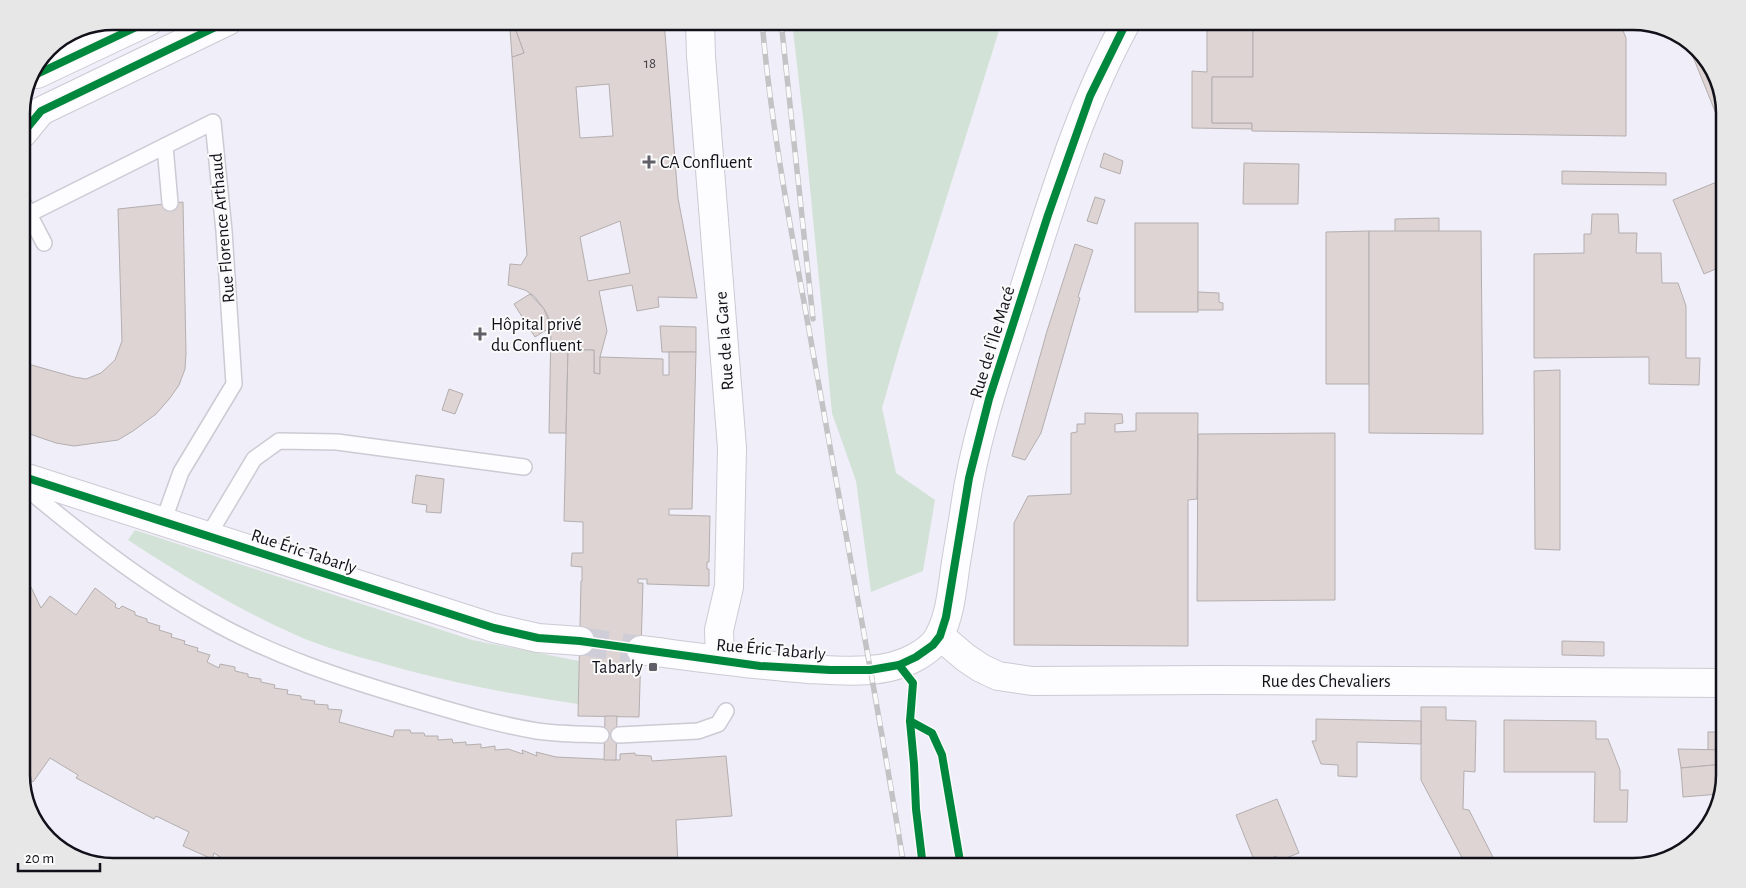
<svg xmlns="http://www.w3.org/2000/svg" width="1746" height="888" font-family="'Alegreya Sans',sans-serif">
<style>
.green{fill:#d2e2d6}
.building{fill:#ddd4d3;stroke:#b4aeaf;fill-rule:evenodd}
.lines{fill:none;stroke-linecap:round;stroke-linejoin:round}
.tertiary-tunnel{stroke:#cfcdd7;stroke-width:28;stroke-dasharray:28 14;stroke-linecap:butt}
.service-casing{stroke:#cdcad4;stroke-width:18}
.minor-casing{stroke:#cdcad4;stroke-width:30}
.tertiary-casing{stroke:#cdcad4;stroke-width:30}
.secondary-casing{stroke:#cdcad4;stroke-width:30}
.service{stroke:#fdfcfe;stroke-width:15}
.minor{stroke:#fdfcfe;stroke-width:28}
.tertiary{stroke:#fdfcfe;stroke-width:28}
.secondary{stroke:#fdfcfe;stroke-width:28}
.rail-casing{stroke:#c3c2c5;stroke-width:5.5}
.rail{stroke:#fafafa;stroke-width:4;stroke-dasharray:11;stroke-linecap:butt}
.cycleway-casing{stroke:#fafafa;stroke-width:11}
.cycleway{stroke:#00873e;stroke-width:8}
.poi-dot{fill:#605e67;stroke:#fafafa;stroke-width:2}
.labels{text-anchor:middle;stroke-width:4;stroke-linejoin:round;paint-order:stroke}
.number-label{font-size:15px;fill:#454148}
.poi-label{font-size:18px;fill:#121019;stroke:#fafafa;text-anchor:start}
.street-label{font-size:18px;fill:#121019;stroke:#fafafa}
.rim{fill:none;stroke:#121019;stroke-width:2.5}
</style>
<rect width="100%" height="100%" fill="#f0eef8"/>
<g class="green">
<polygon points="792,21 1002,21 899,349 882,408 896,473 935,500 923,571 871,592 856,481 832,413 804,126"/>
<path d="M135,530L472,640L579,661L578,704C509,694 442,681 374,661C344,653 314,644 285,630C230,605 179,573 128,540Z"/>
</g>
<g class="building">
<path d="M533,21H664L678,198L697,298L658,297L659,307L637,311L632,285L599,291L607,331L600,357V374L594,373V350H568L566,433H549L551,327L548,316L544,309L534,296L525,290L508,285L510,264L521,265L527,255L512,57L524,53L515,28ZM609,84L613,136L580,138L576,87ZM620,221L630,273L588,281L580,237Z"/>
<polygon points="1207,21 1253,21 1253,77 1212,77 1212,123 1252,123 1252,129 1192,128 1192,71 1207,72"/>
<polygon points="1253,21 1619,21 1626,38 1626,136 1252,131 1252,123 1212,123 1212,77 1253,77"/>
<polygon points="515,28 524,53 512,57 510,30"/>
<polygon points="1687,42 1709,62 1725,107 1725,136"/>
<polygon points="1104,153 1123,161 1120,174 1100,167"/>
<polygon points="1244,163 1299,164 1298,204 1243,204"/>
<polygon points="1562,171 1666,173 1666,185 1562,184"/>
<polygon points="1719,181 1725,196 1725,265 1704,274 1673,200"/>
<polygon points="1095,197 1105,200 1097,224 1087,221"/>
<polygon points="183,202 186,353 185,369 179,385 170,398 156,414 133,431 118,440 74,446 56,443 21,431 21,362 74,377 86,379 101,373 115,360 122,341 118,209"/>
<polygon points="1592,214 1618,214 1619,233 1637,233 1636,253 1661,253 1662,283 1678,283 1686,306 1686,358 1700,358 1699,385 1649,384 1649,357 1534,358 1534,254 1584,253 1584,234 1591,234"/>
<polygon points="1439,218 1439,232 1395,232 1395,219"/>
<rect x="1135" y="223" width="63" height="89"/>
<polygon points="1369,231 1369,384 1326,384 1326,232"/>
<polygon points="1369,231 1481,231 1483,434 1369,433"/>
<polygon points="1075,244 1093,250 1078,297 1080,298 1041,433 1025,460 1012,456 1047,331"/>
<polygon points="1198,292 1219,293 1219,302 1223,303 1223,310 1198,310"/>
<polygon points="530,294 544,309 551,327 535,337 514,304"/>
<polygon points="660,326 696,327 696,352 662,352"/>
<polygon points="568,350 594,350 594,373 600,374 600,357 663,359 663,375 669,375 669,352 696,352 692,509 669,509 669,515 710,516 709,562 707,562 707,569 709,569 709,586 647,584 647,579 638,579 638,583 643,583 639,717 578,716 581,581 582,581 582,567 571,566 572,553 583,553 583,522 564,521"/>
<polygon points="1560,370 1560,550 1535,549 1534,371"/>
<polygon points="449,389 463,394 455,414 442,410"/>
<polygon points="1085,413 1122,414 1123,423 1115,424 1115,432 1136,431 1136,413 1198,413 1197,499 1188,500 1188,646 1014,645 1014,523 1028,496 1071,494 1071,433 1077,432 1077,424 1085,424"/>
<polygon points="1335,433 1335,600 1197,601 1198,434"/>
<polygon points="416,475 444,479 441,513 426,512 427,505 412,503"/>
<polygon points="21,572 29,583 41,608 50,596 76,615 95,588 116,604 115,607 119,609 122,606 135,612 135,615 147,619 147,622 160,626 159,630 172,634 171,637 185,641 184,644 198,648 197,651 210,655 207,662 219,668 220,664 235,667 235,671 248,674 248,677 261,679 261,682 275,685 274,688 288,690 287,694 301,696 301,699 315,701 314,704 328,705 328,709 342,710 339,722 393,737 395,730 410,730 411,733 424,733 425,736 438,736 438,740 452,739 453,743 466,742 466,745 481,744 481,748 495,746 495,750 508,749 523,754 522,750 537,756 536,752 556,757 620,760 620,754 635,753 635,755 651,756 652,761 726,756 732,816 676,820 678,867 230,867 231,864 214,853 212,859 183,846 189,832 156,816 154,819 76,778 78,775 50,758 33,782 21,775 21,691 25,686 21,683"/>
<polygon points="1562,641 1604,642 1604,656 1562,655"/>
<polygon points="1421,707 1446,707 1446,720 1476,721 1475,772 1464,771 1463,809 1469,810 1498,867 1467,867 1421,780"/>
<polygon points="605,716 617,716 616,760 604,760"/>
<polygon points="1316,719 1421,721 1421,744 1357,742 1357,777 1338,776 1338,765 1321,764 1312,741 1316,741"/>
<polygon points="1504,720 1596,721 1596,739 1608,739 1620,770 1620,790 1628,790 1627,822 1594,822 1595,772 1504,772"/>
<rect x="1708" y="732" width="17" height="18"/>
<polygon points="1678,749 1725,750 1725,764 1681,768"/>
<polygon points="1724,764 1725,775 1720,794 1683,797 1681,768"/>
<polygon points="1277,799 1299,853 1278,861 1276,856 1256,865 1236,815"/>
</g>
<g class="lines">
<polyline class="tertiary-tunnel" points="580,641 641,650"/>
<g class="service-casing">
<g id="service">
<polyline points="165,146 170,203"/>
<polyline points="21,199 44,243"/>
<polyline points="29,214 213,122 224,231 234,384 181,472 163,522"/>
<path d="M21,484C80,533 141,582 208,619C273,656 341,678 412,699C452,711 495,724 537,731C557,734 580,734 601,735"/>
<polyline points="208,536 254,459 279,441 337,442 524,467"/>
<polyline points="619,735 698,731 718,724 726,711"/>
</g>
</g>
<g class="minor-casing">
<g id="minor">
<polyline points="700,21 701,56 732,448 729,587 719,630 720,660"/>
<polyline points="940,636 966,658 981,668 998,676 1032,681 1211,680 1725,683"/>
</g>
</g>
<g class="tertiary-casing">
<g id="tertiary">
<polyline points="21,476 494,628 538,638 580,641"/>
<path d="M641,650C696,657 752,665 808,669C842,671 885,675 916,657C925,652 936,644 940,634C950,615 952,590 955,569C958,548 962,528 965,507C975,436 999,368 1021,299C1051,205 1079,108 1127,21"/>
</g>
</g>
<g class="secondary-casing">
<g id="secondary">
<polyline points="37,74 149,21"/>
<polyline points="23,133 41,111 228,21"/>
</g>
</g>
<use href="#service" class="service"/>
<use href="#minor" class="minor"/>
<use href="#tertiary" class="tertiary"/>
<use href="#secondary" class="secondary"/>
<g class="rail-casing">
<g id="rail">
<path d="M762,21C771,128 792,235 811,341C842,516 876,691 904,867"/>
<polyline points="781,21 813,319"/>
</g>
</g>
<use href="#rail" class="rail"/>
<g class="cycleway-casing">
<g id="cycleway">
<polyline points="37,74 149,21"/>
<polyline points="23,133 41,111 228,21"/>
<polyline points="21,476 494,628 538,638 580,641 760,666 830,670 870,670 899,665 916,657 933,645 940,636 946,617 969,478 989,399 1048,215 1090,96 1127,21"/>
<polyline points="899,665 913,683 910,721 914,764 916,809 923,867"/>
<polyline points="910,721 932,733 942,755 961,867"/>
</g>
</g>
<use href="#cycleway" class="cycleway"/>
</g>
<g class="poi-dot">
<path d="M646.5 154.5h5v5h5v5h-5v5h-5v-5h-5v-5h5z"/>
<path d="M477.5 326.5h5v5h5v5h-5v5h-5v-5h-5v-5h5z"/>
<rect x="648" y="662" width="10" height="10" rx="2.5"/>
</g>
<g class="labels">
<g class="number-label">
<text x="650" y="68">18</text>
</g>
<g class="poi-label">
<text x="660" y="168">CA Confluent</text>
<text x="491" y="330">Hôpital privé<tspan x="491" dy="21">du Confluent</tspan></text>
<text x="643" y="673" text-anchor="end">Tabarly</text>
</g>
<g class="street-label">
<text transform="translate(222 228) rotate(-95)" y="6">Rue Florence Arthaud</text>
<text transform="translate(724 341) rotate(-94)" y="6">Rue de la Gare</text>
<text transform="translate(992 342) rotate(-73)" y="6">Rue de l'Île Macé</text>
<text transform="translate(304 551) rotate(18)" y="6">Rue Éric Tabarly</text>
<text transform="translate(771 649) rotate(5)" y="6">Rue Éric Tabarly</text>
<text x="1326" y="687">Rue des Chevaliers</text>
</g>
</g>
<path d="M0 0H1746V888H0ZM113 30H1633A83 83 0 0 1 1716 113V775A83 83 0 0 1 1633 858H113A83 83 0 0 1 30 775V113A83 83 0 0 1 113 30Z" fill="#e7e7e8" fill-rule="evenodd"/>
<path class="rim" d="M113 30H1633A83 83 0 0 1 1716 113V775A83 83 0 0 1 1633 858H113A83 83 0 0 1 30 775V113A83 83 0 0 1 113 30Z"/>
<path d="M18 863v8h82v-8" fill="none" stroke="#121019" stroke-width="2.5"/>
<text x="25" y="863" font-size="15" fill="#121019" stroke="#fafafa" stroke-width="4" paint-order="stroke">20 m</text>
</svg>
